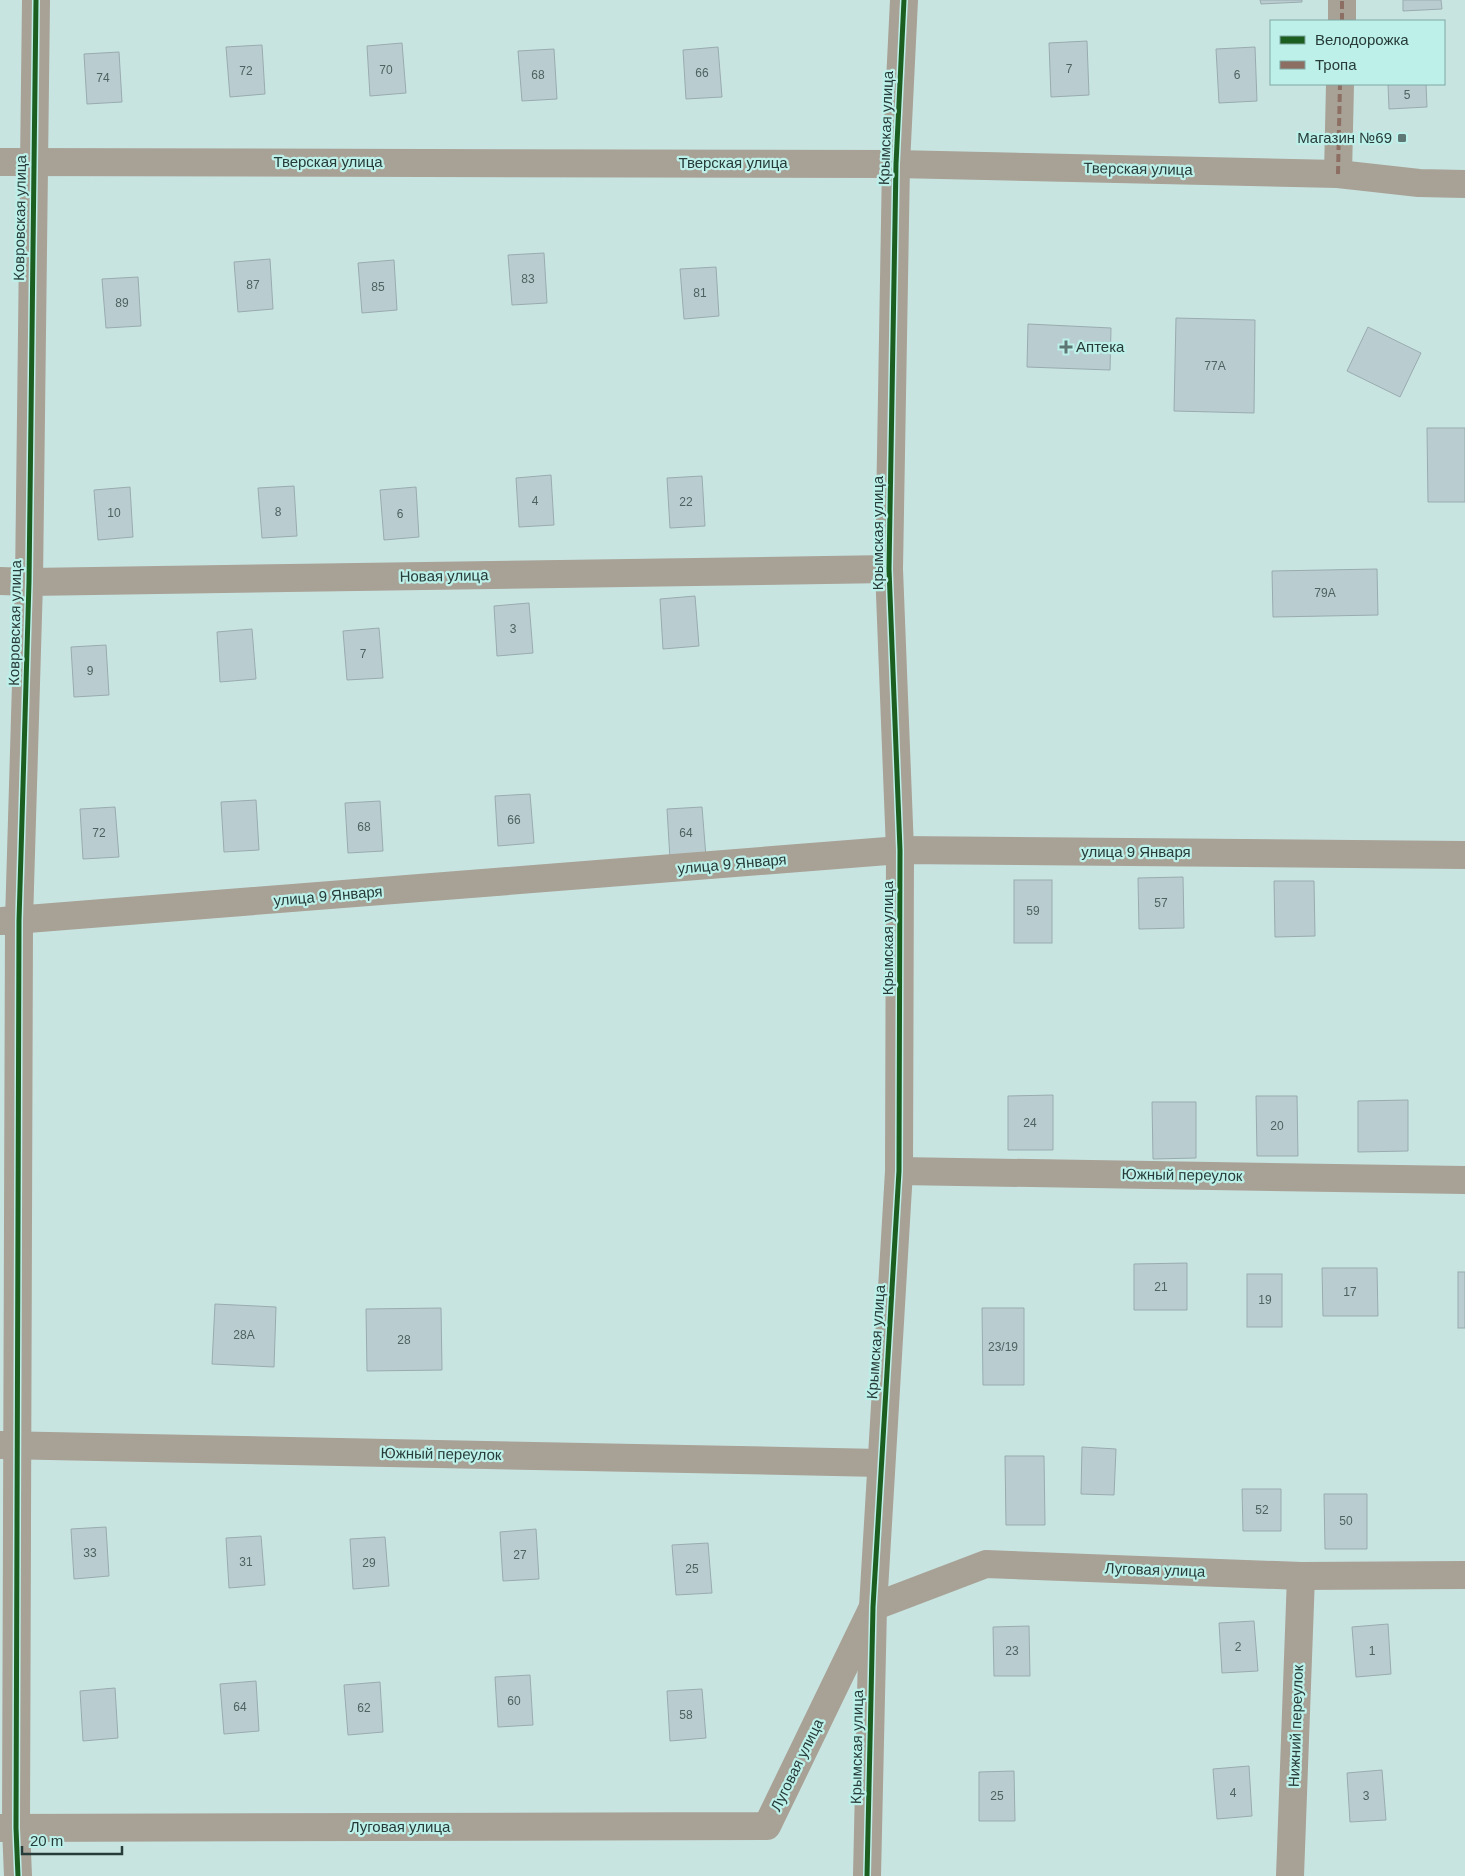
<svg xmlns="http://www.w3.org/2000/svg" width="1465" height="1876" font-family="Arial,sans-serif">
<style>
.building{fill:#b9cdd0;stroke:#99abaf}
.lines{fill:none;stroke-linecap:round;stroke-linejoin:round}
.minor{stroke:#a8a196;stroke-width:28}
.quiet{stroke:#8d6e63;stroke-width:4;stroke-dasharray:8 4;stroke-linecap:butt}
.cycleway-casing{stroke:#bcf0e9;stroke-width:8}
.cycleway{stroke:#1b5e20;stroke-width:5}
.poi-dot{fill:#5f7774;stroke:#bcf0e9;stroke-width:2}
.labels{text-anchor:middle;stroke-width:4.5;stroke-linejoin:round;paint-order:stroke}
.number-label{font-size:12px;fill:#4e6261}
.street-label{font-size:15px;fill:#273c39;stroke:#bcf0e9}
.poi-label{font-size:15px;fill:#273c39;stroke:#bcf0e9;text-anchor:end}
</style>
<rect width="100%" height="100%" fill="#c8e4e1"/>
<g class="building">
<polygon points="1260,0 1302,0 1302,2 1261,4"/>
<polygon points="1403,0 1441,0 1442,9 1403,11"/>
<polygon points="1087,41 1089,95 1051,97 1049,43"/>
<polygon points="402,43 406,93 370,96 367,46"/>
<polygon points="262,45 265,94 230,97 226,47"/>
<polygon points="718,47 722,97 686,99 683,50"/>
<polygon points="1255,47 1257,101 1219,103 1216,49"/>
<polygon points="554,49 557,99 522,101 518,51"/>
<polygon points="119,52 122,102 87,104 84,54"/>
<polygon points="1388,84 1426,84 1427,107 1389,109"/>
<polygon points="544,253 547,303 512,305 508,255"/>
<polygon points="270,259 273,309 238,312 234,262"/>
<polygon points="394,260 397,310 362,313 358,263"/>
<polygon points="716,267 719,316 684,319 680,269"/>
<polygon points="138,277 141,326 106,328 102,279"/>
<polygon points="1176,318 1255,320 1254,413 1174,411"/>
<polygon points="1028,324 1111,328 1110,370 1027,367"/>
<polygon points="1368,327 1421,353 1400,397 1347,371"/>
<polygon points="1427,428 1465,428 1465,502 1428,502"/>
<polygon points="551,475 554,525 519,527 516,478"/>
<polygon points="702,476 705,526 670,528 667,478"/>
<polygon points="294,486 297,536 262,538 258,488"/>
<polygon points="130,487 133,537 98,540 94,490"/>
<polygon points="416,487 419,537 384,540 380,490"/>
<polygon points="1377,569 1378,615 1273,617 1272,571"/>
<polygon points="695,596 699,646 663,649 660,599"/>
<polygon points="529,603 533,653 497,656 494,606"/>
<polygon points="379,628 383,678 347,680 343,631"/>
<polygon points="252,629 256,679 220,682 217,632"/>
<polygon points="106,645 109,695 74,697 71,647"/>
<polygon points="530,794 534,843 498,846 495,796"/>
<polygon points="256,800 259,850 224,852 221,802"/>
<polygon points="380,801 383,851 348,853 345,803"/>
<polygon points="115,807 119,857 83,859 80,809"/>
<polygon points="702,807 706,857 670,859 667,809"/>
<polygon points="1183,877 1184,928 1139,929 1138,878"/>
<rect x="1014" y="880" width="38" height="63"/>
<polygon points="1274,881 1314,881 1315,936 1275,937"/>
<polygon points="1053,1095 1053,1150 1008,1150 1008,1096"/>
<polygon points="1256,1096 1297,1096 1298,1156 1257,1156"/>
<polygon points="1408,1100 1408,1151 1358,1152 1358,1101"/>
<polygon points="1152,1102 1196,1102 1196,1158 1153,1159"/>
<polygon points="1187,1263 1187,1310 1134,1310 1134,1264"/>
<polygon points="1322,1268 1377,1268 1378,1316 1323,1316"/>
<rect x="1458" y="1272" width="7" height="56"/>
<rect x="1247" y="1274" width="35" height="53"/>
<polygon points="215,1304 276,1307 274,1367 212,1364"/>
<polygon points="441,1308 442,1370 367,1371 366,1309"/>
<polygon points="982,1308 1024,1308 1024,1385 983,1385"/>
<polygon points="1082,1447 1116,1449 1114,1495 1081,1494"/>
<polygon points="1005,1456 1044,1456 1045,1525 1006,1525"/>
<polygon points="1242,1489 1281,1489 1281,1531 1243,1531"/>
<polygon points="1324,1494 1367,1494 1367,1549 1325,1549"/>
<polygon points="106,1527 109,1576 74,1579 71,1529"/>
<polygon points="536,1529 539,1579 503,1581 500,1532"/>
<polygon points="261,1536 265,1585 229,1588 226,1538"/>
<polygon points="385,1537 389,1586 353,1589 350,1539"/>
<polygon points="708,1543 712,1593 676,1595 672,1545"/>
<polygon points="1254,1621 1258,1671 1222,1673 1219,1623"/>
<polygon points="1388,1624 1391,1674 1356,1677 1352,1627"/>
<polygon points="1029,1626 1030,1676 994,1676 993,1627"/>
<polygon points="530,1675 533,1725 498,1727 495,1677"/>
<polygon points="256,1681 259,1731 224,1734 220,1684"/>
<polygon points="380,1682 383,1732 348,1735 344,1685"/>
<polygon points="115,1688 118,1738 83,1741 80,1691"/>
<polygon points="702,1689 706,1738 670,1741 667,1691"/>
<polygon points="1249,1766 1252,1816 1217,1819 1213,1769"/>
<polygon points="1382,1770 1386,1820 1350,1822 1347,1773"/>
<polygon points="1014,1771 1015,1821 979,1821 979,1772"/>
</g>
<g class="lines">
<g class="minor">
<polyline points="1342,21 1342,0"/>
<polyline points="0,162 896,164 1338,174 1419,183 1465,184"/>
<polyline points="1338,174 1340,84"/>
<polyline points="0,581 29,582 889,569"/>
<polyline points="2,921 900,850 1465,855"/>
<polyline points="899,1171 1465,1180"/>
<polyline points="0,1445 881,1463"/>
<polyline points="0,1828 767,1826 873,1607 986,1564 1301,1576 1465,1575"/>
<polyline points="18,1876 16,1828 19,921 29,582 36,0"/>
<polyline points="867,1876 873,1607 899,1171 900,850 889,569 896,164 904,0"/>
<polyline points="1290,1876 1301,1576"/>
</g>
<g class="quiet">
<polyline points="1342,21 1342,0"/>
<polyline points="1338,174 1340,84"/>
</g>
<g class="cycleway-casing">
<g id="cycleway">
<polyline points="18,1876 16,1828 19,921 29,582 36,0"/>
<polyline points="867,1876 873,1607 899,1171 900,850 889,569 896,164 904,0"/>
</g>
</g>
<use href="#cycleway" class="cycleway"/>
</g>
<g class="poi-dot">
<rect x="1397" y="133" width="10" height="10" rx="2.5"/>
<path d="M1063.5 339.5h5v5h5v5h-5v5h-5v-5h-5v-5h5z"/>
</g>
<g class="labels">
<g class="number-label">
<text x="1069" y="73">7</text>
<text x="386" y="74">70</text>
<text x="246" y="75">72</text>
<text x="702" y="77">66</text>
<text x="538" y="79">68</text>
<text x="1237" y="79">6</text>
<text x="103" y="82">74</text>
<text x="1407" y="99">5</text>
<text x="528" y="283">83</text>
<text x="253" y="289">87</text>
<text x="378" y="291">85</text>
<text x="700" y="297">81</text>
<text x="122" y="307">89</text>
<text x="1215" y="370">77А</text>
<text x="535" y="505">4</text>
<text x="686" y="506">22</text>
<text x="278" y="516">8</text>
<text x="114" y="517">10</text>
<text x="400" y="518">6</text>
<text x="1325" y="597">79А</text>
<text x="513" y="633">3</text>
<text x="363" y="658">7</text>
<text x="90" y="675">9</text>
<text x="514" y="824">66</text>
<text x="364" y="831">68</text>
<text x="99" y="837">72</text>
<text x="686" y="837">64</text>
<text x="1161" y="907">57</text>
<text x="1033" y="915">59</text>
<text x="1030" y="1127">24</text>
<text x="1277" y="1130">20</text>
<text x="1161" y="1291">21</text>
<text x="1350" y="1296">17</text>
<text x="1265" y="1304">19</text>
<text x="244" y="1339">28А</text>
<text x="404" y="1344">28</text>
<text x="1003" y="1351">23/19</text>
<text x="1262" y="1514">52</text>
<text x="1346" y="1525">50</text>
<text x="90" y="1557">33</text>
<text x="520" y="1559">27</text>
<text x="246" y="1566">31</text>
<text x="369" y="1567">29</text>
<text x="692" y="1573">25</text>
<text x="1238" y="1651">2</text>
<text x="1012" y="1655">23</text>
<text x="1372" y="1655">1</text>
<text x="514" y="1705">60</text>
<text x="240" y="1711">64</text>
<text x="364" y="1712">62</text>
<text x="686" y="1719">58</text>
<text x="1233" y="1797">4</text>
<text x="997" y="1800">25</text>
<text x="1366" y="1800">3</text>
</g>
<g class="street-label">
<text transform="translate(886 128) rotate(-88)" y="5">Крымская улица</text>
<text x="328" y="167">Тверская улица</text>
<text x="733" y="168">Тверская улица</text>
<text transform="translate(1138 169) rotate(1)" y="5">Тверская улица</text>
<text transform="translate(20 218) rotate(-89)" y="5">Ковровская улица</text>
<text transform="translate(878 533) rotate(-90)" y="5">Крымская улица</text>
<text transform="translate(444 576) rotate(-1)" y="5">Новая улица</text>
<text transform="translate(15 623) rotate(-89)" y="5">Ковровская улица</text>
<text x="1136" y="857">улица 9 Января</text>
<text transform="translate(732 864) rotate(-5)" y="5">улица 9 Января</text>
<text transform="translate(328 896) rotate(-5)" y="5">улица 9 Января</text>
<text transform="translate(888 938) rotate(-90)" y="5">Крымская улица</text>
<text transform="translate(1182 1175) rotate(1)" y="5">Южный переулок</text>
<text transform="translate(876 1342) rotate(-86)" y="5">Крымская улица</text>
<text transform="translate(441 1454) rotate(1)" y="5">Южный переулок</text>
<text transform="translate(1155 1570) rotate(2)" y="5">Луговая улица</text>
<text transform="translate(1296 1726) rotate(-88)" y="5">Нижний переулок</text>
<text transform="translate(857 1747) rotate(-89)" y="5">Крымская улица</text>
<text transform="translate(797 1765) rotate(-64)" y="5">Луговая улица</text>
<text x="400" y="1832">Луговая улица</text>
</g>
<g class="poi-label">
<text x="1392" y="143">Магазин №69</text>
<text x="1076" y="352" text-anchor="start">Аптека</text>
</g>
</g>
<rect x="1270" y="20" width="175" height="65" fill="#bcf0e9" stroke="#80a8a3"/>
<rect x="1280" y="36" width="25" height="8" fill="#1b5e20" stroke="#80a8a3"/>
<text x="1315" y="45" font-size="15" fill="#273c39">Велодорожка</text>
<rect x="1280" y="61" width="25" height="8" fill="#8d6e63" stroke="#80a8a3"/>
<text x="1315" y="70" font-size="15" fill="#273c39">Тропа</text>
<path d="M22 1846v8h100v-8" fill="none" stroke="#273c39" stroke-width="2.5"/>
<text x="30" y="1846" font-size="15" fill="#273c39" stroke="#bcf0e9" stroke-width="4" paint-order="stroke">20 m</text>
</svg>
